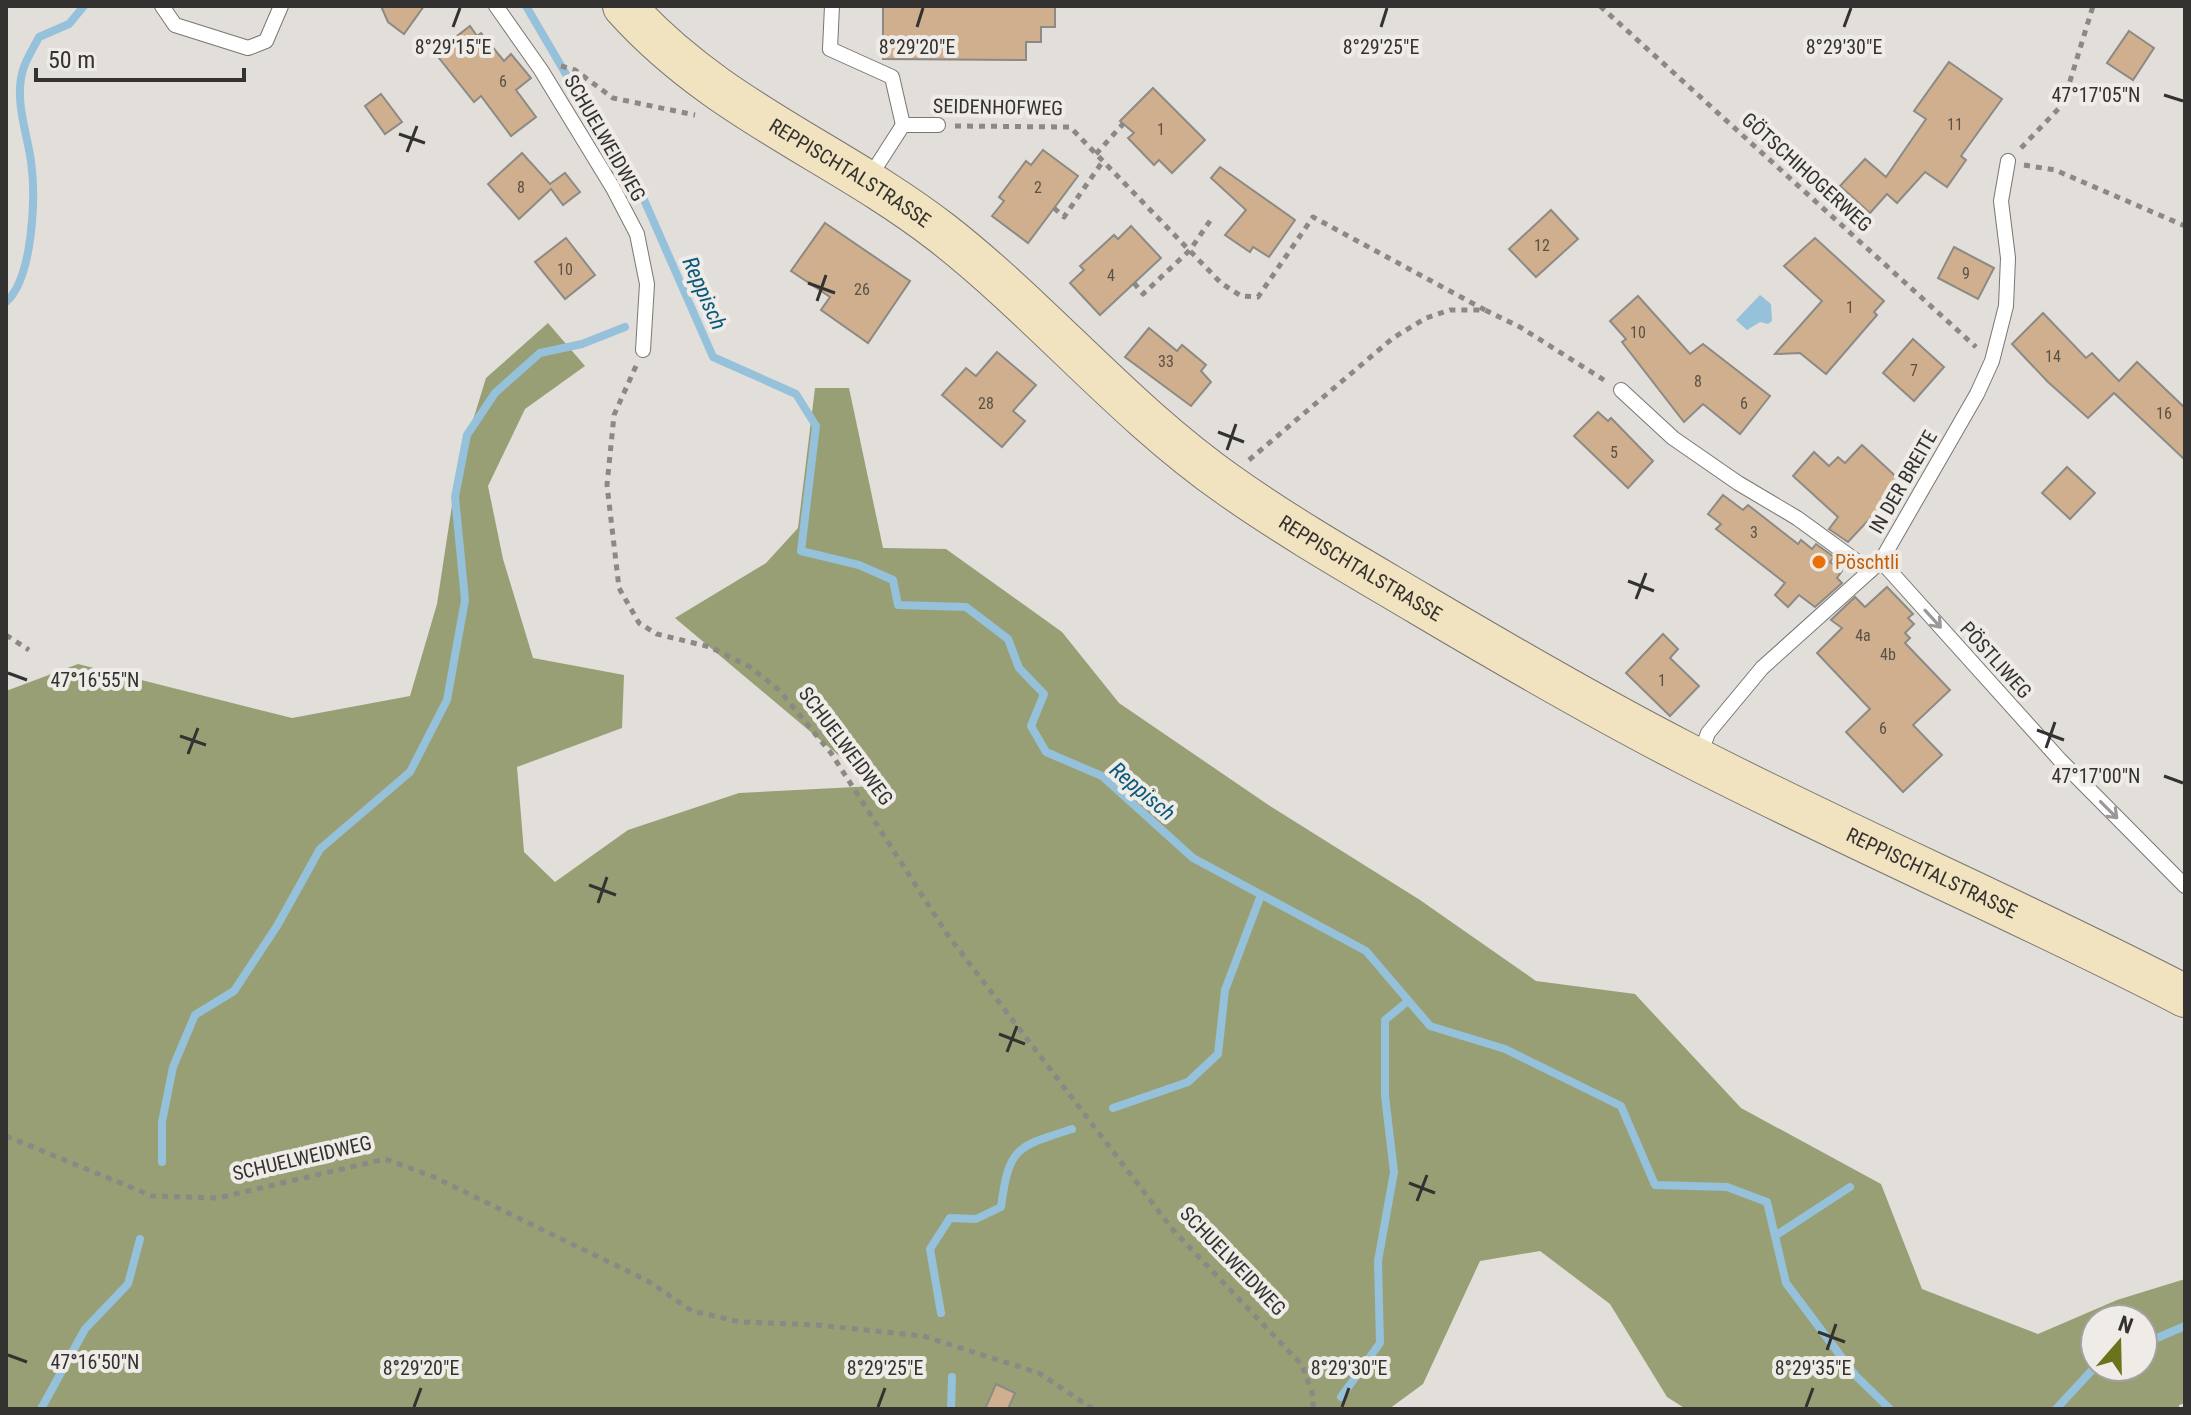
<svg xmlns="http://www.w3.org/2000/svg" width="2191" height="1415" font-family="'Roboto Condensed',sans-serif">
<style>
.forest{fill:#989f75;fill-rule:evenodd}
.water{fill:#95c1db}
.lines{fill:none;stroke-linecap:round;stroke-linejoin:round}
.stream{stroke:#95c1db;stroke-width:8}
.building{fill:#cfaf8d;stroke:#8d8a85;stroke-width:2}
.lane-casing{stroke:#7a7672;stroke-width:16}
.secondary-casing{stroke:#7a7672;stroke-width:44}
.path{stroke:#8b8885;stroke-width:5;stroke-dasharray:6 6;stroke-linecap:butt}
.lane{stroke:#fff;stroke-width:14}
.secondary{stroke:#f1e3bf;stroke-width:42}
.oneway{stroke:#9a9898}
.ticks{fill:none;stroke:#343230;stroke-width:3}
.food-dot{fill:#e8710a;stroke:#efebe7;stroke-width:3}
.labels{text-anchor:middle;stroke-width:8;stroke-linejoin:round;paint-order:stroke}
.number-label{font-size:16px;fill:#5b5147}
.street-label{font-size:20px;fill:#343230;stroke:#efebe7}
.food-label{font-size:20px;fill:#c56008;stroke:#efebe7;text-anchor:start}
.water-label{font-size:22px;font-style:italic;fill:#085a7d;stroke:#efebe7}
.ticks-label{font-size:20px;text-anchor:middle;fill:#343230;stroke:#efebe7;stroke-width:8;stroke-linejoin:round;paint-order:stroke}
</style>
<rect width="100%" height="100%" fill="#e2ded9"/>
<path class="forest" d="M548,323L585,366L525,409L488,486L503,559L533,658L624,675L622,728L517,767L524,852L555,882L628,830L739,793L875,786L675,618L766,563L798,528L815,388H849L883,548L946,549L1062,632L1119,703L1267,804L1420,900L1536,981L1635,994L1741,1108L1881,1184L1922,1289L2038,1334L2117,1300L2185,1279V1403L2179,1405V1409H1686L1667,1397L1610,1304L1540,1251L1480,1261L1423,1384L1389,1409H6V691L78,664L292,718L410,696L437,604L457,472L486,378ZM2095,1319H2143V1367H2095Z"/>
<polygon class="water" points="1760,295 1771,304 1772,321 1768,324 1760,322 1747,330 1736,320"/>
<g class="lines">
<g class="stream">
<polyline points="526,6 621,168 642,195 713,357 796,394 816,426 801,551 859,565 893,580 898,605 966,607 1008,639 1019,668 1044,694 1031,726 1046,752 1102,776 1193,858 1366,951 1430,1026 1505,1049 1621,1106 1655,1185 1727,1187 1767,1202 1786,1283 1855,1375 1890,1409"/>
<path d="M6,302C33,278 36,197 31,161C27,133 14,99 23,70C26,59 34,47 39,37L69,24L84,6"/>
<polyline points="1113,1108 1188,1082 1218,1054 1225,990 1261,895"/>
<polyline points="162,1162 162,1122 173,1067 195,1015 234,991 277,926 320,849 410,772 447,700 465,600 455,497 467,435 495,393 540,353 582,344 625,327"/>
<polyline points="1775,1236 1850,1187"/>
<path d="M941,1313L930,1249L950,1218L976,1219L1001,1207C1009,1147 1016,1147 1072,1129"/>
<polyline points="2143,1344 2185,1326"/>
<polyline points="1341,1397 1380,1343 1378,1261 1394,1172 1385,1096 1385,1020 1408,1001"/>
<polyline points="41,1409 85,1329 128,1284 140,1239"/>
<polyline points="951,1409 952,1377"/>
<polyline points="2056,1409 2095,1367"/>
</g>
</g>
<g class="building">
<polygon points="381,6 424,6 404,34 388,22"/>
<polygon points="883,6 1055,6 1055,27 1041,27 1041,42 1026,42 1026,60 883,59"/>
<polygon points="470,26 477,36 481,33 504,61 511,54 531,78 516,90 536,117 511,136 481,96 474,102 435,53"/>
<polygon points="2129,31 2154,48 2133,80 2107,63"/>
<polygon points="1949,62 2002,99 1961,156 1966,160 1947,187 1925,172 1897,203 1887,194 1870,213 1840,186 1865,159 1886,177 1926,119 1914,111"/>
<polygon points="1153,88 1205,140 1172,173 1159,160 1154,165 1128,138 1134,133 1120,121"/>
<polygon points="381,94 402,122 385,134 365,106"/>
<polygon points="1043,150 1078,176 1028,243 992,216 1004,201 999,197 1026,161 1031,165"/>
<polygon points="522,153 550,184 565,173 580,192 563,205 551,189 519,219 488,184"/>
<polygon points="1220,167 1295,220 1269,257 1253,247 1250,252 1225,235 1246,210 1211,178"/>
<polygon points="1551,210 1578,239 1536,277 1509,249"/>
<polygon points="825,223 910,281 868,343 821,310 830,297 791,271"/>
<polygon points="1131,226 1161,258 1100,315 1070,283 1084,270 1080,266 1114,235 1118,239"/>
<polygon points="566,238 595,275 565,299 535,262"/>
<polygon points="1815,238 1884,301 1874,312 1877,315 1826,374 1800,353 1775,354 1822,301 1784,266"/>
<polygon points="1954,247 1994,268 1978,299 1938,278"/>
<polygon points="1638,296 1690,354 1703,344 1770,396 1740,434 1703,404 1684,422 1622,342 1626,339 1610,321"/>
<polygon points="2043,313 2086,358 2092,353 2119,381 2137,362 2185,408 2185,460 2114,393 2088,418 2048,382 2012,344"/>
<polygon points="1149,328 1177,351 1182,345 1206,365 1201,371 1211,382 1191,406 1125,357"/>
<polygon points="1913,339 1944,367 1914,401 1883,373"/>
<polygon points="997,352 1036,385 1013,411 1025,421 1002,447 942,395 966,368 976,376"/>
<polygon points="1598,412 1608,421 1611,418 1653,461 1628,488 1574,436"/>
<polygon points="1862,445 1903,483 1848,542 1829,529 1838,517 1793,476 1814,452 1829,466 1838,457 1845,463"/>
<polygon points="2067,467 2095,493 2070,519 2042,493"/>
<polygon points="1723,495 1743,510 1748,505 1798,544 1801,540 1812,549 1816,544 1834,557 1830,562 1842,571 1837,578 1842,583 1815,607 1799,595 1788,607 1775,595 1785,583 1716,529 1721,524 1708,514"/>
<polygon points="1887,587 1913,614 1908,618 1914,624 1905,633 1910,638 1905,643 1950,690 1913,725 1942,755 1903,792 1846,732 1870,709 1817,653 1842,628 1831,620 1855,597 1865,607"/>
<polygon points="1663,634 1678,649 1670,658 1699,686 1670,716 1626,673"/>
<polygon points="996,1384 1015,1393 1008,1409 985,1409"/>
</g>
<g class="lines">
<g class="lane-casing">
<g id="lane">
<polyline points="162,6 175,25 248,48 266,41 281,6"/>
<polyline points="496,6 541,70 613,188 637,234 647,284 643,350"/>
<polyline points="832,6 830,49 892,77 903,125"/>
<polyline points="903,125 938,125"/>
<polyline points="869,178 903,125"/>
<polyline points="1621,390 1673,438 1738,483 1797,518 1870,571"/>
<polyline points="1881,561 2060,760 2185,886"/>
<polyline points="1700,755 1708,733 1762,668 1881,561 1977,394 1992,361 2006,306 2008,258 2001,201 2008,161"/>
</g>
</g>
<g class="secondary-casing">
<g id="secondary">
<path id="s1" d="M624,6C717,110 836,151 942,233C1043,312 1124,412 1230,486C1291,529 1356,566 1420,604C1506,655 1592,705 1681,751C1847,837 2019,910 2185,996"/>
</g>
</g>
<g class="path">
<polyline points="1600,6 1976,347"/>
<polyline points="561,66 575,70 613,98 695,115"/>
<polyline points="955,126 1070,127 1221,283 1241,296 1258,297 1313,217 1485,310"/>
<polyline points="2021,148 2063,104 2093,6"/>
<polyline points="1096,154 1123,124"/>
<polyline points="2024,165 2055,170 2185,226"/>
<polyline points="1054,208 1064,217 1103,161"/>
<polyline points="1134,283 1143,294 1190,250 1212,218"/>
<polyline points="636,366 614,415 607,485 619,588 639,623 657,634 710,647 750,667 779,690 831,753 947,934 1173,1230 1302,1365 1313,1396 1313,1409"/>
<polyline points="1249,460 1393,338 1426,318 1450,310 1485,310 1520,327 1604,380"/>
<polyline points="6,635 29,650"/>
<polyline points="6,1136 152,1196 218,1198 385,1159 434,1177 648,1281 692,1311 741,1322 817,1325 923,1336 1039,1373 1093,1409"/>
</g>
<use href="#lane" class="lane"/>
<use href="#secondary" class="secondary"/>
</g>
<defs><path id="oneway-shaft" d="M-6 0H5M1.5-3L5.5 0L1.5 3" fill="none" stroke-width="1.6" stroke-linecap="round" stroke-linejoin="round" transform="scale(2)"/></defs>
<g class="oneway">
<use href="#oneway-shaft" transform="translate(1933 619) rotate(48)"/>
<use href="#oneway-shaft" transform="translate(2109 810) rotate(45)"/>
</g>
<path class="ticks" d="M453,27L460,8M917,27L923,8M1381,27L1387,8M1844,27L1851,8M2164,95L2183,101M399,134L425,143M407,152L417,126M808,283L835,293M817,301L826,275M1218,432L1244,442M1227,450L1236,424M1628,581L1654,591M1636,599L1646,573M8,673L27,680M2037,730L2064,740M180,736L206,745M2046,748L2055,722M188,754L198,728M2164,776L2183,783M589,885L616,895M598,903L607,877M999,1034L1025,1044M1007,1052L1017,1026M1409,1183L1435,1193M1417,1201L1427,1175M1818,1332L1845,1342M1827,1350L1836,1324M8,1355L27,1362M414,1407L421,1388M878,1407L885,1388M1342,1407L1349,1388M1806,1407L1813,1388"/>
<circle class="food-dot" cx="1819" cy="562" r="8"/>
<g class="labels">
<g class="number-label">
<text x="503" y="87">6</text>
<text x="1955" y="130">11</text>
<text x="1161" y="135">1</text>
<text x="521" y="193">8</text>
<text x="1038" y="193">2</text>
<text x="1542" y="251">12</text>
<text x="565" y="275">10</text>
<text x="1966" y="279">9</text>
<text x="1111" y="281">4</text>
<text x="862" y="295">26</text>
<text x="1850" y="313">1</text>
<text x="1638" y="338">10</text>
<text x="2053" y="362">14</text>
<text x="1166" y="367">33</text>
<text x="1914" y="376">7</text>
<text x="1698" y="387">8</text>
<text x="986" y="409">28</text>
<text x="1744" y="409">6</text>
<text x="2164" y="419">16</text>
<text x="1614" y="458">5</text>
<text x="1754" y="538">3</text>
<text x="1863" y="641">4a</text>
<text x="1888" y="660">4b</text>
<text x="1662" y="686">1</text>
<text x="1883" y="734">6</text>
</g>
<g class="street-label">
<text transform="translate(998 107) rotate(1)" y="7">SEIDENHOFWEG</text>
<text transform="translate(605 138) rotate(60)" y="7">SCHUELWEIDWEG</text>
<text transform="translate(1807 172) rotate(42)" y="7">GÖTSCHIHOGERWEG</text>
<text dy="7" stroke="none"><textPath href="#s1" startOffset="282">REPPISCHTALSTRASSE</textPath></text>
<text transform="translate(1903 482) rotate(-60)" y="7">IN DER BREITE</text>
<text dy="7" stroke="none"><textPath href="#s1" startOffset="930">REPPISCHTALSTRASSE</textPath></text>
<text transform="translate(1996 660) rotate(48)" y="7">PÖSTLIWEG</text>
<text transform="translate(846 746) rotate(53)" y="7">SCHUELWEIDWEG</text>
<text dy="7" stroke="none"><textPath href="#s1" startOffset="1578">REPPISCHTALSTRASSE</textPath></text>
<text transform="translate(302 1158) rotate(-13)" y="7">SCHUELWEIDWEG</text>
<text transform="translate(1233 1261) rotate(46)" y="7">SCHUELWEIDWEG</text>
</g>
<g class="food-label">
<text x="1835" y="569">Pöschtli</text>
</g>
<g class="water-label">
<text transform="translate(705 293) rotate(66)" y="8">Reppisch</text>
<text transform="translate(1143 791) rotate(40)" y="8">Reppisch</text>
</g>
</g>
<g class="ticks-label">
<text x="453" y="54">8°29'15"E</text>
<text x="917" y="54">8°29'20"E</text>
<text x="1381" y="54">8°29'25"E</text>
<text x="1844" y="54">8°29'30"E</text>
<text x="2096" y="102">47°17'05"N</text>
<text x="95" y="687">47°16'55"N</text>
<text x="2096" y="783">47°17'00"N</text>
<text x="95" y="1369">47°16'50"N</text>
<text x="421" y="1375">8°29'20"E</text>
<text x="885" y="1375">8°29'25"E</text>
<text x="1349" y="1375">8°29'30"E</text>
<text x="1813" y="1375">8°29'35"E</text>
</g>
<rect width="2191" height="1415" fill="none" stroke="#343230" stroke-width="16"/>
<g transform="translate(2119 1343) rotate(20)"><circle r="38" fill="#efebe7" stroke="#a4a19e" stroke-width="2"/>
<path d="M0-6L14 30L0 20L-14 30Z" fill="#6b731c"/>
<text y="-12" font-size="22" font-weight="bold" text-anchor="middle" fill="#343230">N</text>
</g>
<path d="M36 68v12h208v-12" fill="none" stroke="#343230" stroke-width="4"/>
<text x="48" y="68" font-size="24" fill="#343230" stroke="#efebe7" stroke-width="6" paint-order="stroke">50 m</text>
</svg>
